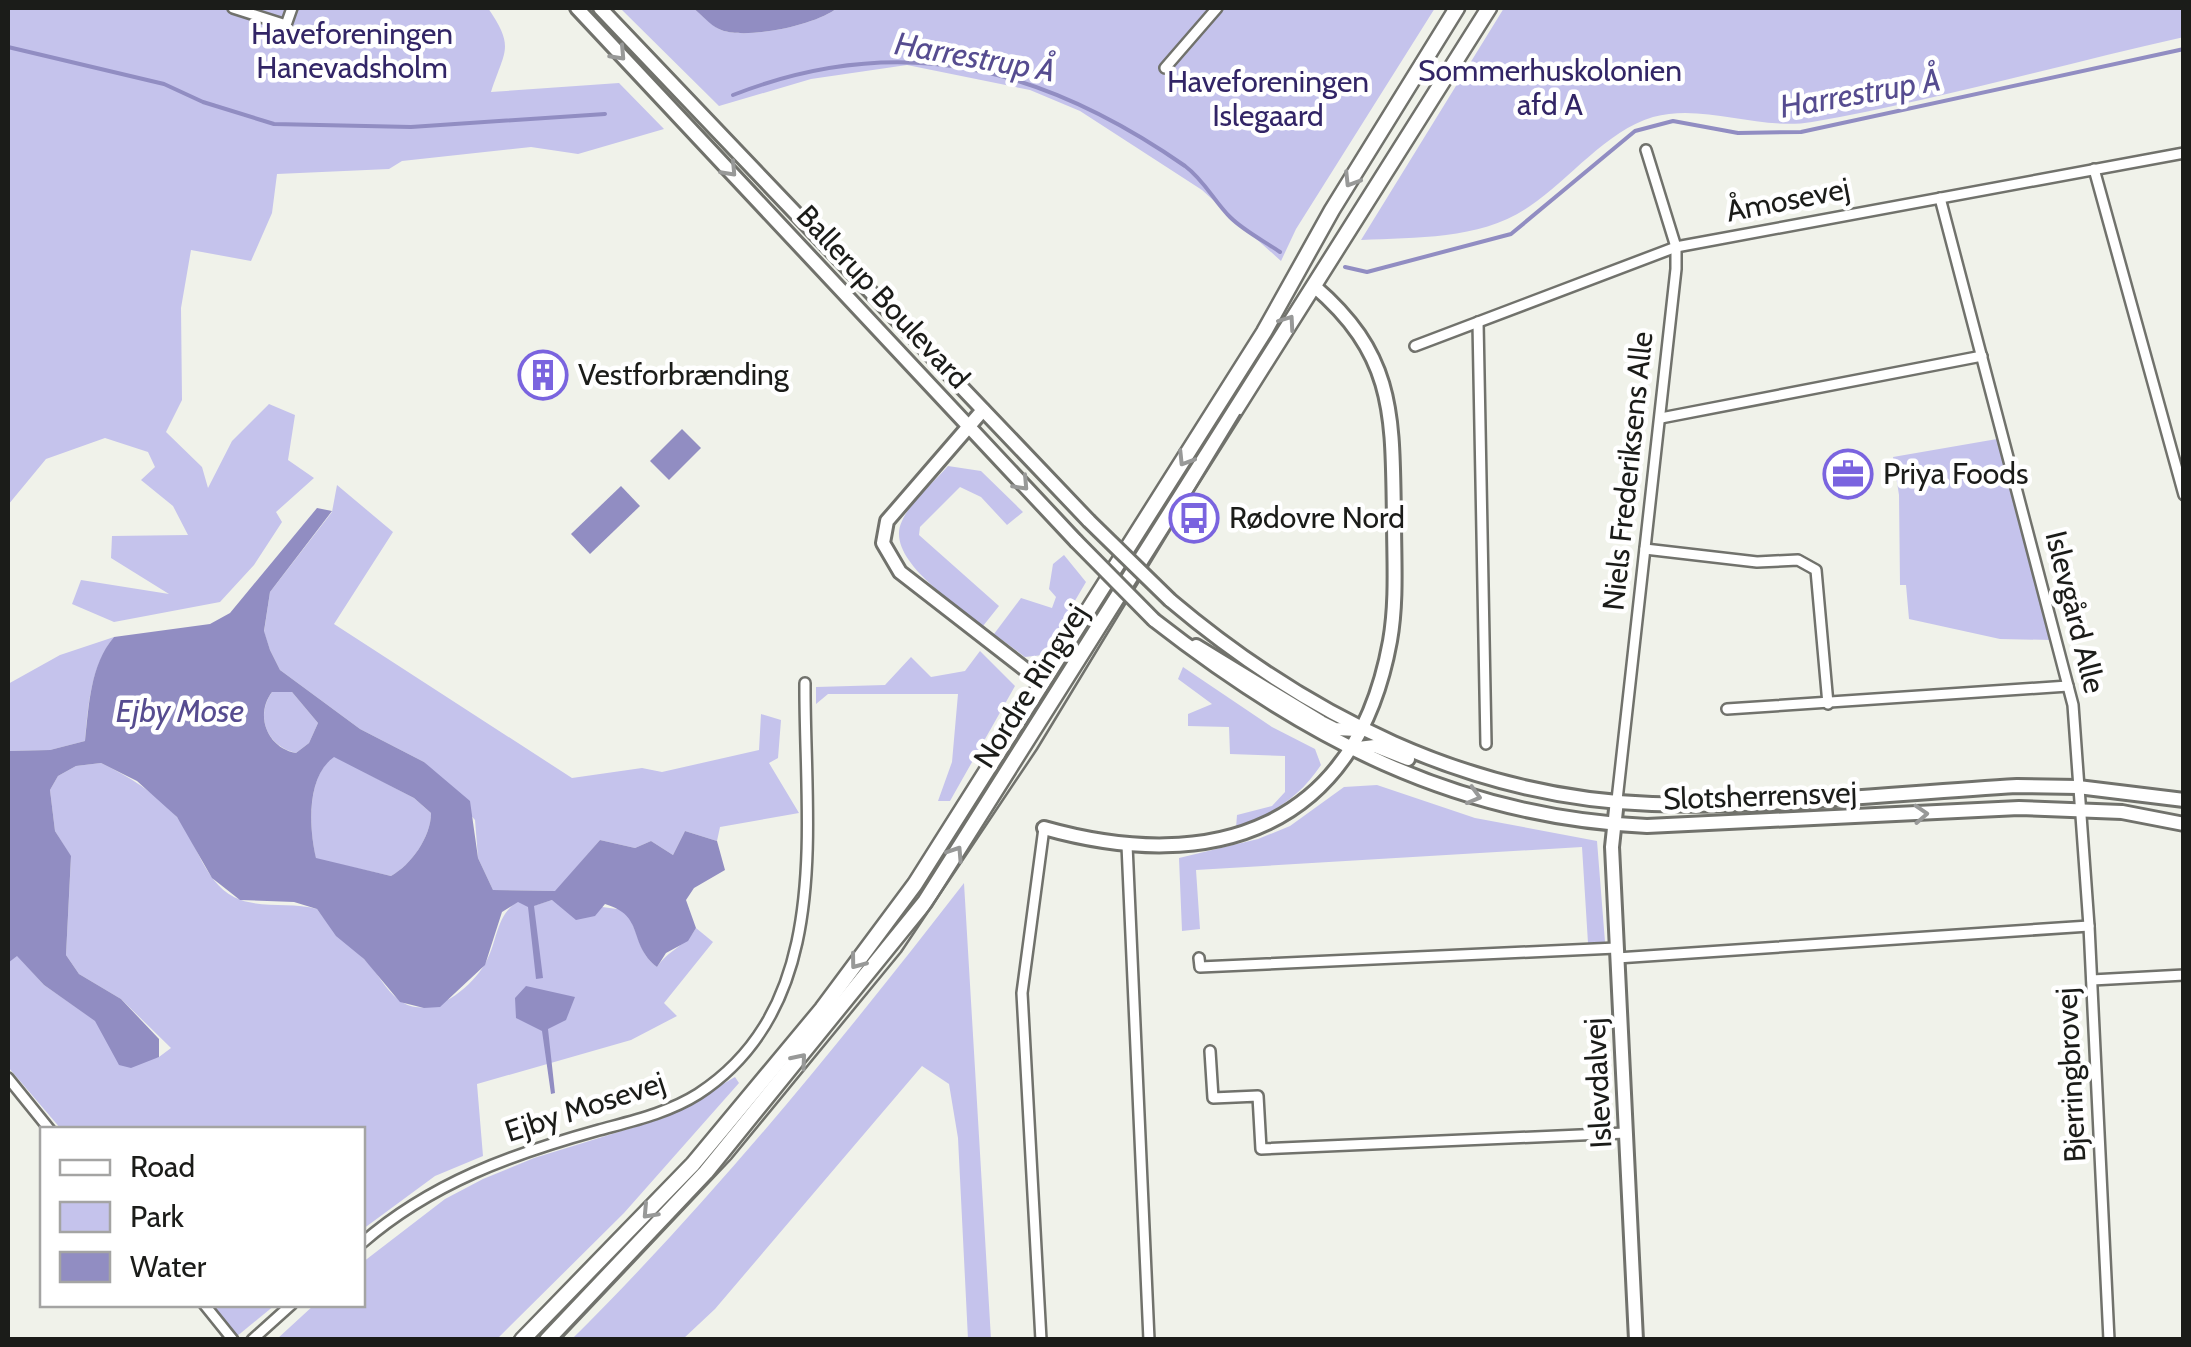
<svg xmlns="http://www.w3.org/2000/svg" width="2191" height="1347" font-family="Cabin,sans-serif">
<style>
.green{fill:#c5c3ec}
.water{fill:#918dc2;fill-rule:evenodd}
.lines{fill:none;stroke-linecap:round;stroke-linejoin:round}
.stream{stroke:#918dc2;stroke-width:4}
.street-casing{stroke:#71726c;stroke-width:14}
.secondary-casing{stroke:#71726c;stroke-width:18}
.primary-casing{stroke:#71726c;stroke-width:19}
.street{stroke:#fff;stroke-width:9}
.secondary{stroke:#fff;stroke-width:12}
.primary{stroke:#fff;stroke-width:14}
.tram{stroke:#71726d;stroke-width:2.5}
.secondary-bridge-casing{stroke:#71726c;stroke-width:18;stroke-linecap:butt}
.secondary-bridge{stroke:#fff;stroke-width:12}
.oneway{stroke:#989998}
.labels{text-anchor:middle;stroke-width:9;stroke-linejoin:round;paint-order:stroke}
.park-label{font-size:30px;fill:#322566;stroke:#fff}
.street-label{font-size:30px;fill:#1b1c19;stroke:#fff}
.poi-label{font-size:30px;fill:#1b1c19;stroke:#fff;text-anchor:start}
.water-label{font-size:32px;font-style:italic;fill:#564c90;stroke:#fff}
</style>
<rect width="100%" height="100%" fill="#f0f2ea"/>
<g class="green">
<path d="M8,8H488C515,48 505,49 491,92L619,83L664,129L578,154L531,147L402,161L389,169L277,174L272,213L251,261L191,250L181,308L182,400L166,432L202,467L208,488L232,441L269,404L295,415L288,460L314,478L276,512L282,522L254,565L220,602L114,622L72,604L81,580L169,594L111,558L112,536L188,535L173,506L141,480L155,467L148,452L105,438L46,459L8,505Z"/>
<path d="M620,8H693C701,14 710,24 719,29C743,41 817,25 837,8H1435L1296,229L1281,261L1202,190L1080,111L1030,90L907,65L811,79L719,106Z"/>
<path d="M1504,8H2183L2184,37C2060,65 1936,100 1812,122C1760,131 1704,103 1653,117C1606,131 1570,179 1530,206C1481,240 1418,237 1361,240Z"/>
<polygon points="628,70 871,330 883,345 626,72"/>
<polygon points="1997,439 2052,640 2000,639 1909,619 1906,585 1900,585 1899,495 1893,457"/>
<path d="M948,466L981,471L1023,512L1007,525L981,497L960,487L920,527L919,535L999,606L983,626C958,605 883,559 902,521C910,502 934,482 948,466Z"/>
<polygon points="337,485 393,532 334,624 572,778 642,768 662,772 759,750 761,714 781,720 778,758 769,763 799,813 720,827 717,841 685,831 673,855 651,841 635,848 600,840 556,891 493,890 478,858 475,820 424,762 360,729 280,670 270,650 264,632 270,592 332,512"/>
<polygon points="1064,555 1086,582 1043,655 1025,657 994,634 1021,598 1052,608 1056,597 1049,589 1053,564"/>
<path d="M114,637C91,665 88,706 85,741L50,750L8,751V684L60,655Z"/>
<polygon points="980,651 1015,686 950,801 938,801 952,762 958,694 828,694 816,704 816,687 885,685 911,657 931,677 965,671"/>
<path d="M1183,667L1272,727L1315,749L1321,765C1298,799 1274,812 1236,828L1237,815L1272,806L1285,792V756L1230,754L1229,727L1188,726V714L1212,704L1178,679Z"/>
<path d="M272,692H292L318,723L309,743L296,753C268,747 254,717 272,692Z"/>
<path d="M334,756L414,798L431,813C431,837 411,865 391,876L316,859C309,828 306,777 334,756Z"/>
<path d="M101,763C129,777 155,792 176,816C198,842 204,887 241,900C263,908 293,902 317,909C331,929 347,941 364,959C377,971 385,990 399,1000C429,1023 473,988 487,960C498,938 496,916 518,901L533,906L552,900L624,910C640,929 635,950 657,967C668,950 686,946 696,928L713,942L664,1003L677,1016L631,1040L477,1084L483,1156L435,1176L363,1229L362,1130L61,1129L8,1067V963L17,955L44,985L96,1021L120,1065L159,1057L171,1048L121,999L79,974L66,955L71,857L55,831L50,790L58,776L76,766Z"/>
<polygon points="1377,785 1475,818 1597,841 1605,942 1588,943 1582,847 1196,870 1200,929 1182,931 1179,858 1258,839 1290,826 1344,787"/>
<path d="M964,883L991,1339H968L958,1138L949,1084L922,1066L715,1309L683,1339H572C715,1197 840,1043 964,883Z"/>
<polygon points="735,1077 739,1083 624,1213 497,1339 277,1339 314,1305 362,1304 363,1262 445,1199 483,1179 534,1158 664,1118"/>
<polygon points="209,1305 275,1305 236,1337"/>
</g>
<g class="water">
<path d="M693,8H837C817,25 743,41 719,29C710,25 701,14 693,8Z"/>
<polygon points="682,429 701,448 669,480 650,461"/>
<polygon points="621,486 640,506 590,554 571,534"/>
<path d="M317,508L332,511L270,592L264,631L270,650L280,670L360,729L424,762L470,801L478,858L493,890L555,891L600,840L635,848L651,841L673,855L685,831L717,841L725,870L694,888L686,900L696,928L688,941L666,953L657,967C627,943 646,916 605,904L595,916L576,920L552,900L534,906L543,978L536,979L528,907L518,902L502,912L485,965L440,1007L424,1008L400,1002L364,959L336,936L317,909L294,902L240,900L212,878L177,817L137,781L101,763L76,766L58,776L50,790L55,831L71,856L66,955L79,974L121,999L159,1039V1057L131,1068L119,1065L95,1021L44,985L17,956L8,963V751L50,750L85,741C89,706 90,665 114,637L210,624L230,613ZM272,692H292L318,723L309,743L296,753C268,748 254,716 272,692ZM334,757L414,798L431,813C431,837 411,865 391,876L316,858C309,828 306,777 334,757Z"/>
<polygon points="526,986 575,997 566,1020 548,1029 555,1093 551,1094 542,1031 516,1018 515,998"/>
</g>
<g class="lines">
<g class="stream">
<polyline points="8,47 164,84 203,102 274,124 411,127 605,114"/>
<path d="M733,95C900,30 1041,66 1185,166C1204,180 1214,201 1230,217C1244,231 1264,241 1280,252"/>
<polyline points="1345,267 1367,272 1511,234 1635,131 1673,121 1738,133 1801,132 2184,49"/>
</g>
<g class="street-casing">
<g id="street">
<polyline points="233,8 286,25 292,8"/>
<polyline points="1165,68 1217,8"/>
<polyline points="2094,169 2184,495"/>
<polyline points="1940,198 2073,705 2089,926 2109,1340"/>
<polyline points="1478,322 1486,744"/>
<polyline points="1415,346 1676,247 2184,153"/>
<polyline points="1661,418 1982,356"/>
<polyline points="1645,549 1757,562 1798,560 1816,570 1828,704"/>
<polyline points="1727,709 2068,686"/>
<polyline points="1617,800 1676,269 1676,247 1646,150"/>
<polyline points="1127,845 1149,1340"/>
<polyline points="1199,958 1200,967 1616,948"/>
<polyline points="1617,958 2089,926"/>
<polyline points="2092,980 2184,975"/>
<polyline points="1210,1051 1213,1098 1258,1096 1261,1149 1625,1133"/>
<polyline points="8,1078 50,1130"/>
<path d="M362,1243C431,1183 512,1154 599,1130C632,1121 668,1113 698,1094C836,1004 804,823 805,683"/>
<polyline points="204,1304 233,1340"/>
<polyline points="252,1340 292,1304"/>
<polyline points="1041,1340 1022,993 1044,828"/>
</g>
</g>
<g class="secondary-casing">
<g id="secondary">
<polyline points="577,8 1076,541"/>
<polyline points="600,8 1089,521"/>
<polyline points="983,410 887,521 883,543 900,572 1043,683"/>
<path d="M1170,600C1306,715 1469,798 1652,804C1773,808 1896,793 2017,786L2078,787L2184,800"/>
<path d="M1154,620C1304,737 1454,817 1647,826L2019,808L2122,812L2184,824"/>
<polyline points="1196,646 1321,722 1335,729 1358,730"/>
<polyline points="1350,749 1375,746 1408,759"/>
<polyline points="1617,800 1612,847 1636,1340"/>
<path d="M1044,828C1214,876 1356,828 1390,641C1397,601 1394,560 1394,519C1392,418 1397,357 1314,286"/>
</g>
</g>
<g class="primary-casing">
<g id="primary">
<polyline points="522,1340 693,1164 822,1009 915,884 1264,332 1332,210 1457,8"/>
<polyline points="547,1340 706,1172 925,902 1489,8"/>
</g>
</g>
<use href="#street" class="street"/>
<use href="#secondary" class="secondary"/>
<use href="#primary" class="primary"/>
<polyline class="tram" points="560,1340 731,1159 901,952 1037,749 1240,415"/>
<g class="secondary-bridge-casing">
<g id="secondary-bridge">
<polyline points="1089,521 1170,600"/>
<polyline points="1076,541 1154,620"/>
</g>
</g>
<use href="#secondary-bridge" class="secondary-bridge"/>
</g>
<defs><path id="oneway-chevron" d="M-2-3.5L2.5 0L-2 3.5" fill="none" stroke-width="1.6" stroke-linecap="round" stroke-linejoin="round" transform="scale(2.5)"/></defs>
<g class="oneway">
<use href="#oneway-chevron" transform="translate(619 54) rotate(47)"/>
<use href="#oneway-chevron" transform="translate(730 170) rotate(47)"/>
<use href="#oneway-chevron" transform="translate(1351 180) rotate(122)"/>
<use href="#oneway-chevron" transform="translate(1288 322) rotate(-55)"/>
<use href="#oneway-chevron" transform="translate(1185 459) rotate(122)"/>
<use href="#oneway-chevron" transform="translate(1022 484) rotate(47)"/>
<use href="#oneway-chevron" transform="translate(1474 796) rotate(16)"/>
<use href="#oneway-chevron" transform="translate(1921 814) rotate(-3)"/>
<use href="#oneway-chevron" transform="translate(956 853) rotate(-57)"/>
<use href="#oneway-chevron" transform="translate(857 962) rotate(127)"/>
<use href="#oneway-chevron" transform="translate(800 1060) rotate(-50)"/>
<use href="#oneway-chevron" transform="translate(649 1212) rotate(133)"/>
</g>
<defs>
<g id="building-ring" transform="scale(2.5)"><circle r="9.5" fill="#fff" stroke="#7a64df" stroke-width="1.5"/><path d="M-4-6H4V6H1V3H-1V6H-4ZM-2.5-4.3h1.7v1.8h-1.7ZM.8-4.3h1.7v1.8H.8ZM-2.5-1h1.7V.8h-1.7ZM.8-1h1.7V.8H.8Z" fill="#7a64df"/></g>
<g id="office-ring" transform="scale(2.5)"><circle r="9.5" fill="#fff" stroke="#7a64df" stroke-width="1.5"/><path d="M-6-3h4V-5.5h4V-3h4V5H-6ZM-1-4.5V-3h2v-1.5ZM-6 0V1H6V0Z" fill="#7a64df"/></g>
<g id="bus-ring" transform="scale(2.5)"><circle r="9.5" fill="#fff" stroke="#7a64df" stroke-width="1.5"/><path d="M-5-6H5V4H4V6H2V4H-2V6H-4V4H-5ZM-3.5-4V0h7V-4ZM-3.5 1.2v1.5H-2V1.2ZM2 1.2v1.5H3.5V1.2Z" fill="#7a64df"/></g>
</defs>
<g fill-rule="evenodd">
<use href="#building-ring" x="543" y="375"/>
<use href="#office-ring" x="1848" y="474"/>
<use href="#bus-ring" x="1194" y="518"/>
</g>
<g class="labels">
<g class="park-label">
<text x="352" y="44">Haveforeningen<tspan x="352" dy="34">Hanevadsholm</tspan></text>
<text x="1550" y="81">Sommerhuskolonien<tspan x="1550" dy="34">afd A</tspan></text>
<text x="1268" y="92">Haveforeningen<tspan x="1268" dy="34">Islegaard</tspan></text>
</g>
<g class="street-label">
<text transform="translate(1788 200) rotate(-11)" y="10">Åmosevej</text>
<text transform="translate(883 297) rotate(47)" y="10">Ballerup Boulevard</text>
<text transform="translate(1628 471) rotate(-84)" y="10">Niels Frederiksens Alle</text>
<text transform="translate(2075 612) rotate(76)" y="10">Islevgård Alle</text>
<text transform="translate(1031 686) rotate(-58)" y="10">Nordre Ringvej</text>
<text transform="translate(1760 796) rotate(-2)" y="10">Slotsherrensvej</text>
<text transform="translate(2071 1075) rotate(-93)" y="10">Bjerringbrovej</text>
<text transform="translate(1598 1083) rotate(-93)" y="10">Islevdalvej</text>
<text transform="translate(585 1107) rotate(-18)" y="10">Ejby Mosevej</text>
</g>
<g class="poi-label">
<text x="578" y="385">Vestforbrænding</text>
<text x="1883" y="484">Priya Foods</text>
<text x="1229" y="528">Rødovre Nord</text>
</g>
<g class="water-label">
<text transform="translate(975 57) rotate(10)" y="11">Harrestrup Å</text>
<text transform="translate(1860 93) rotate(-10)" y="11">Harrestrup Å</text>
<text x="180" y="722">Ejby Mose</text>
</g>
</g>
<rect width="2191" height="1347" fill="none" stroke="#1b1c19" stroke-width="20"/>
<rect x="40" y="1127" width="325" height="180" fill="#ffffff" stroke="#a4a4a3" stroke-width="2.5"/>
<rect x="60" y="1160" width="50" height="15" fill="#ffffff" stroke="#a4a4a3" stroke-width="2.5"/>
<text x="130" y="1177" font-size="30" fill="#1b1c19">Road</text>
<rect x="60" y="1202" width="50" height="30" fill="#c5c3ec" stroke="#a4a4a3" stroke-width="2.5"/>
<text x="130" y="1227" font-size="30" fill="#1b1c19">Park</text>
<rect x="60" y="1252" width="50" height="30" fill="#918dc2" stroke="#a4a4a3" stroke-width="2.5"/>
<text x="130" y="1277" font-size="30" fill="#1b1c19">Water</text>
</svg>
